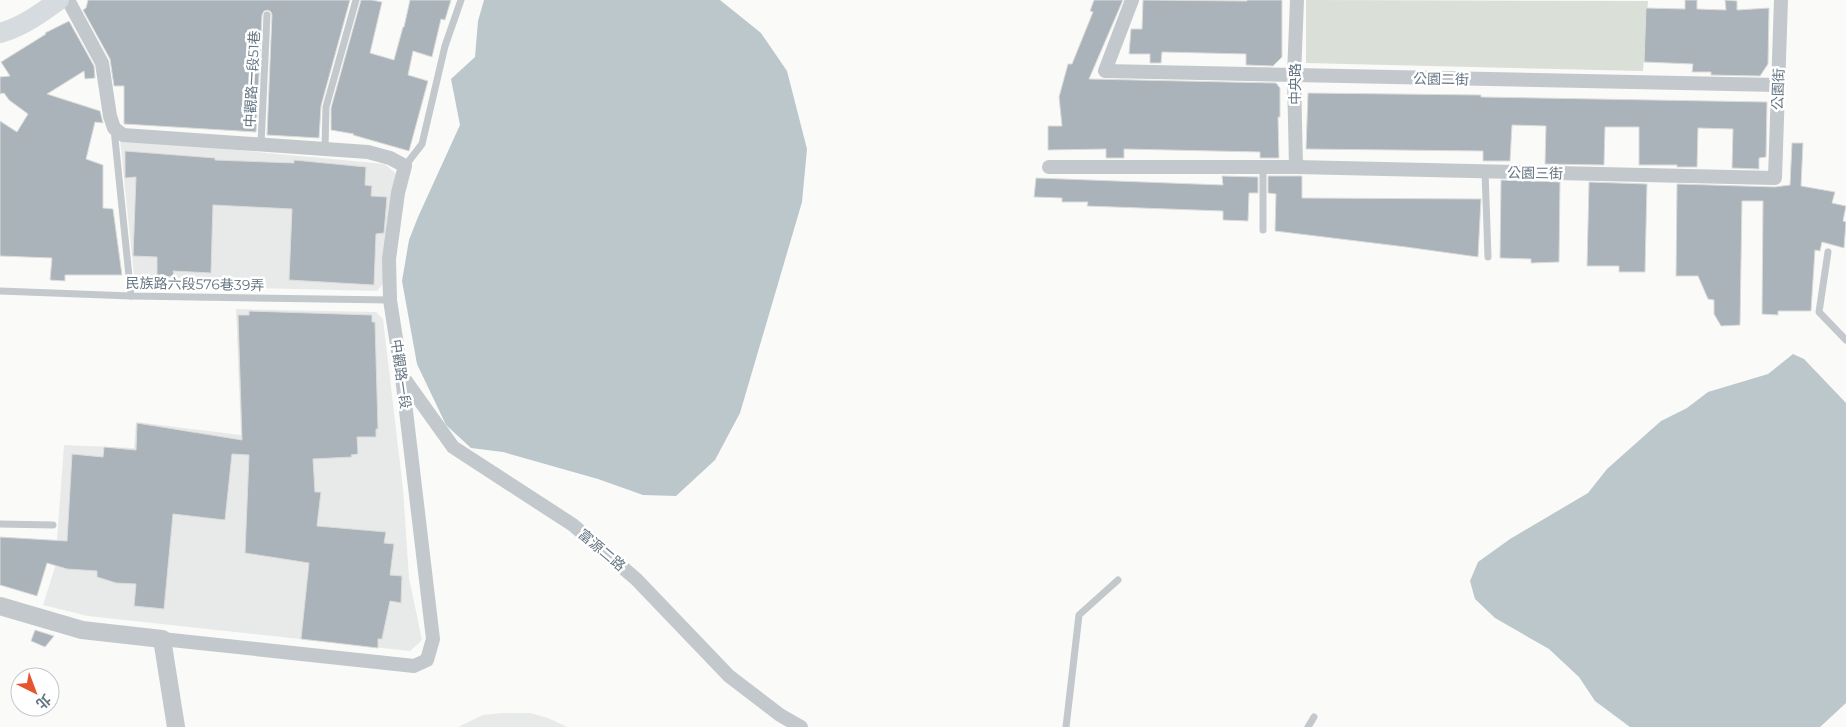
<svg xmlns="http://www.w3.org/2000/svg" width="1846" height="727" font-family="Montserrat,'Noto Sans TC',sans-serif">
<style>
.built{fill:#e8e9e9}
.green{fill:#dadfd7}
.water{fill:#bbc7cb}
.building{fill:#aab3b9;stroke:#dcdcda}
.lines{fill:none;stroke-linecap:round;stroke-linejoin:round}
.service{stroke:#c3c8cc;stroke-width:7}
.minor{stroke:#c3c8cc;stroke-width:14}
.tertiary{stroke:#c3c8cc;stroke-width:18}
.secondary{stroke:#d6dbdf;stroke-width:20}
.labels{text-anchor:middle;stroke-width:5;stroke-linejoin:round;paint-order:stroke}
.street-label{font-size:14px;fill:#657683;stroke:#fff}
</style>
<rect width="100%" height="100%" fill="#fafaf8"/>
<g class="built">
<polygon points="120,139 385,164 396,174 384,283 377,291 135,285"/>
<polygon points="236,309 376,312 383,319 403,489 409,578 422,640 410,651 88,616 43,605 55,567 64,445 134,448 136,422 241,435"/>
<polygon points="502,713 530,713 548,718 567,727 458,727 483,715"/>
</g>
<polygon class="green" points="1306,0 1648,1 1643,71 1306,63"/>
<g class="water">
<polygon points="484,0 720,0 761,33 787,71 807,149 802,202 740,413 715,460 676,496 643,495 598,479 503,452 471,448 446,425 417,364 402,281 409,240 418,217 460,125 451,79 475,57 478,21"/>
<polygon points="1793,354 1804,359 1846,403 1846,703 1820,727 1630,727 1595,701 1579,677 1549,649 1495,618 1475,599 1470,581 1478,562 1510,539 1588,493 1607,469 1661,421 1687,408 1708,392 1768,374"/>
</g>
<g class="building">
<polygon points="88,0 350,0 321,106 319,138 267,135 272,15 271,12 268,10 264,11 262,15 256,132 124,124 124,86 114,86 110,59 83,10 86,8"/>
<polygon points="361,0 372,0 382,2 370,53 394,60 403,27 404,27 410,0 451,0 445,20 441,19 432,57 413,51 408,75 428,81 409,151 353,135 354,134 331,130 331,108"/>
<polygon points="1094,0 1123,0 1089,79 1276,83 1280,88 1280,117 1278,117 1279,158 1260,158 1260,152 1124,149 1124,158 1106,158 1106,149 1048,150 1048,126 1062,126 1059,97 1068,64 1072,64 1093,12 1090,11"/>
<polygon points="1143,0 1247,1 1247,0 1282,0 1282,57 1273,66 1246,65 1246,54 1162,52 1161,63 1150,63 1150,54 1129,54 1131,29 1142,29"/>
<polygon points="1685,0 1697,0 1697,9 1726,10 1725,0 1737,1 1737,10 1769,8 1768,64 1760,76 1711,75 1711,72 1692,72 1693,64 1644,62 1646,8 1685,9"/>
<polygon points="69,21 94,66 95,78 85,79 84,71 47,94 100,111 103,123 95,122 86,159 103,165 103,208 113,209 122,275 65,275 65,281 50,280 52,258 0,256 0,121 17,132 28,114 9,100 4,93 0,94 0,77 10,76 1,62 46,34 45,33"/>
<polygon points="1308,93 1481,95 1481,97 1767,102 1766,157 1759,158 1759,169 1732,168 1733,129 1698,128 1697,167 1677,167 1677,165 1639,165 1639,127 1605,127 1604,165 1545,164 1546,126 1512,125 1510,161 1483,161 1483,151 1306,149"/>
<polygon points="1792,143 1803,143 1801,186 1835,192 1832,203 1846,206 1843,221 1846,222 1844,248 1822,242 1820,251 1815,250 1811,311 1778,311 1778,315 1762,314 1763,201 1742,201 1740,325 1721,326 1714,314 1714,300 1708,299 1698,276 1676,276 1677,184 1775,187 1790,185"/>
<polygon points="125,151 215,158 215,160 294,163 294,160 366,167 365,185 372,186 371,196 387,197 384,233 376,234 374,285 289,280 292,209 213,205 211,273 173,271 174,277 157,276 157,257 133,256 136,177 125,178"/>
<polygon points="1222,176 1258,177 1258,193 1249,193 1248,221 1223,220 1223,211 1087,206 1088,202 1062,202 1062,198 1034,197 1036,178 1223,185"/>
<polygon points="1268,176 1302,176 1302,198 1481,199 1478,257 1406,247 1275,231 1276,194 1268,193"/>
<polygon points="1501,180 1560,182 1559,262 1531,263 1531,259 1500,258"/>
<polygon points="1589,182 1647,184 1645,272 1619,272 1619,266 1587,266"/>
<polygon points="249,311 372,315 372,322 375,322 378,429 376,429 376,437 357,437 358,454 351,455 352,457 313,459 315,492 321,492 317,526 386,532 384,543 394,544 390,575 402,576 401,603 390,601 382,639 378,639 378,648 301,639 309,563 245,553 249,455 232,454 225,520 173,514 164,609 134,606 136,584 116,583 97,577 97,571 67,569 47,563 37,596 0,585 0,537 67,541 72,454 103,457 104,447 136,450 137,423 242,440 238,315 249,315"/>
<polygon points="35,630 54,636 45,647 31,641"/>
</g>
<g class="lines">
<g class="service">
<polyline points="114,129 131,296"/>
<polyline points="261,144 267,15"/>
<polyline points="325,148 326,107 356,0"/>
<polyline points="405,166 422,144 445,46 461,0"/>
<polyline points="1263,167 1263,230"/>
<polyline points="1485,171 1488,257"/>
<polyline points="1828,252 1819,312 1846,340"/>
<polyline points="0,291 131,296 390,300"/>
<polyline points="0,524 53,525"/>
<polyline points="1066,727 1079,615 1118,580"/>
<polyline points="1308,727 1314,717"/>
</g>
<g class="minor">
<polyline points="68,0 102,63 110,116 114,128 123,135 368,152 390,158 405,166 398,193 389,259 390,300 402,377 433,639 427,660 414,666 162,639"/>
<polyline points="1132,0 1105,71 1777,85"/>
<polyline points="1049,167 1296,167 1775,178 1781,0"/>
<polyline points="1296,167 1294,76 1297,0"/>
<polyline points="403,377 453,447 573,525 636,579 729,676 780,715 801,727"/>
</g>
<polyline class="tertiary" points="0,606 82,630 162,639 176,727"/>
<path class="secondary" d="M0,33C22,27 41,13 59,0"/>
</g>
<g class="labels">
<g class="street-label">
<text transform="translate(252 79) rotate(-87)" y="5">中觀路一段51巷</text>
<text transform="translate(1441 79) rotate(1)" y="5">公園二街</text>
<text transform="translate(1295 84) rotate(-90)" y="5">中央路</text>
<text transform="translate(1778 89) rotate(-88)" y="5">公園街</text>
<text transform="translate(1535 173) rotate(1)" y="5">公園三街</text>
<text transform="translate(195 284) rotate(1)" y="5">民族路六段576巷39弄</text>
<text transform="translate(401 374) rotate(82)" y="5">中觀路一段</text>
<text transform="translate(602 550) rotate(40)" y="5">富源二路</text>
</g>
</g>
<g transform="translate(35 692) rotate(138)"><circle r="24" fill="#ffffff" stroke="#c1c8cd"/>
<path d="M0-4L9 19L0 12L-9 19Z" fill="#e4572e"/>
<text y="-8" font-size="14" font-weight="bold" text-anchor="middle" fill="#657683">北</text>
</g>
</svg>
